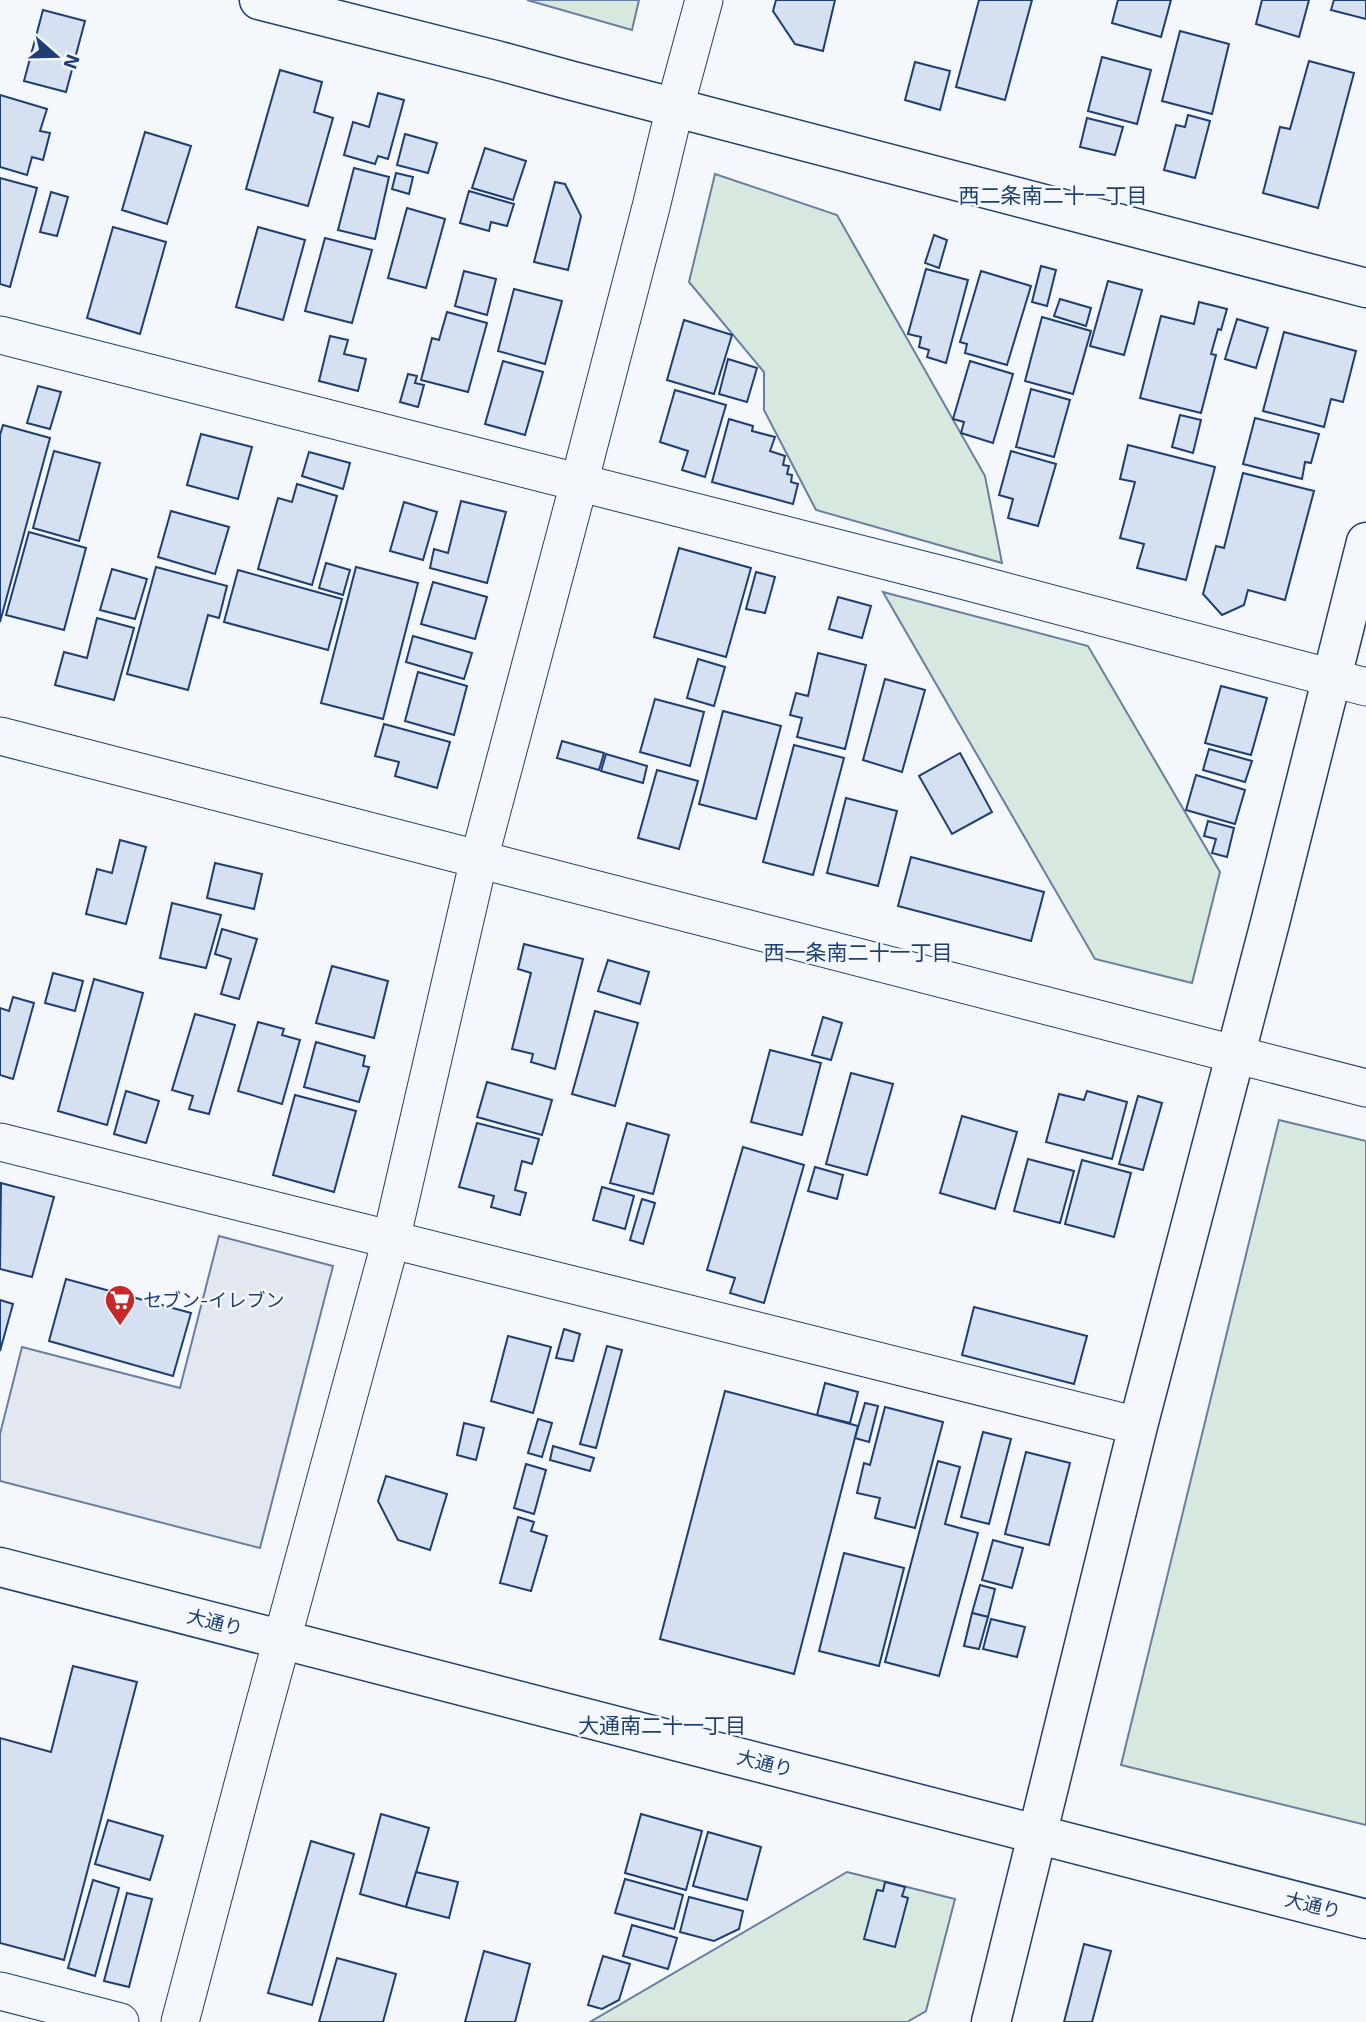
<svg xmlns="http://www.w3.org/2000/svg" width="1366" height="2022" font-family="'Exo 2','Noto Sans JP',sans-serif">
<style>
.green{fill:#d7e8df;stroke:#687fa3;stroke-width:2}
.parking{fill:#e3e8f0;stroke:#687fa3;stroke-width:2}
.building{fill:#d5e0f0;stroke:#1d3f73;stroke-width:2}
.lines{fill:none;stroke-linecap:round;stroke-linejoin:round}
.minor-casing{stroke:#1d3f73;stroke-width:39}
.tertiary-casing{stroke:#1d3f73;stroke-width:41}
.trunk-casing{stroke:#1d3f73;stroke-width:41}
.minor{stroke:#f4f7fb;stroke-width:37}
.tertiary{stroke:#f4f7fb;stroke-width:38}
.trunk{stroke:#f4f7fb;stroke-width:38}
.labels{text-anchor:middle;stroke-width:5;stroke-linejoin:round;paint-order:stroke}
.poi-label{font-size:19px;fill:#1d3f73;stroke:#f4f7fb;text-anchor:start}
.street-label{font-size:19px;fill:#1d3f73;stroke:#f4f7fb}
.neighbourhood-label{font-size:21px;fill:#1d3f73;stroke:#f4f7fb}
</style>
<rect width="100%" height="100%" fill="#f4f7fb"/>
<g class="green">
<polygon points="527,0 639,0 632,30"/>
<polygon points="715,174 837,215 985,476 1002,563 816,510 764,410 764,372 689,282"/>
<polygon points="883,592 1088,646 1220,872 1192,983 1095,959"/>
<polygon points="1279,1120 1366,1141 1366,1825 1121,1765"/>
<polygon points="847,1872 955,1899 926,2011 907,2022 590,2022"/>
</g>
<polygon class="parking" points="219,1236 333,1266 260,1548 0,1481 0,1434 22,1347 180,1388"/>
<g class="building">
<polygon points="776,0 835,0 823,51 795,44 773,11"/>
<polygon points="979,0 1032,0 1005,100 956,87"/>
<polygon points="1118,0 1171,0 1161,37 1112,23"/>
<polygon points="1262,0 1309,0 1299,37 1256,24"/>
<polygon points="1334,0 1366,0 1366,19 1331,10"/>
<polygon points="43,10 85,21 66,92 24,81"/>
<polygon points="1180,31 1229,44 1212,114 1162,101"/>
<polygon points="1102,57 1151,70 1137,124 1088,111"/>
<polygon points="1309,61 1354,73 1318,208 1263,193 1280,127 1290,129"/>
<polygon points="915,62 950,71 940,110 905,100"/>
<polygon points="280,70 322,82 314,112 333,118 308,206 246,189"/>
<polygon points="378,93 404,100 388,159 378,156 375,164 344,155 353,122 369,127"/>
<polygon points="0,95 47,109 40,131 50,133 43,160 32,157 27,175 0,167"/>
<polygon points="1188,115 1210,121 1195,178 1164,170 1176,125 1185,127"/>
<polygon points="1087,118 1123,127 1115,155 1080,147"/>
<polygon points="145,132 191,146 167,224 122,210"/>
<polygon points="405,134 437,143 428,173 397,165"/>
<polygon points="485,148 526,161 513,200 472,188"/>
<polygon points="354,168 389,177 375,239 338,230"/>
<polygon points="396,173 413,177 409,194 392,189"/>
<polygon points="0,178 37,188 10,287 0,284"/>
<polygon points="555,182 565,184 581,216 568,270 534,262"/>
<polygon points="469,191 514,204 507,226 491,222 489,231 460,223"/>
<polygon points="51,192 68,197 57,236 40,232"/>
<polygon points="407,208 445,219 426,288 388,278"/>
<polygon points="113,227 166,242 140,334 87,318"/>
<polygon points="258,227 305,240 283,320 236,307"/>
<polygon points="934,235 947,240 939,268 925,263"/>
<polygon points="325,238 372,250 352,323 305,311"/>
<polygon points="1041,266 1056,270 1047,306 1032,302"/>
<polygon points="926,269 968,280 946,363 927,357 929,350 919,347 921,337 908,334"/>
<polygon points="464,271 496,279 487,315 455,306"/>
<polygon points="981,271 1031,286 1007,365 965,353 967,344 960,342"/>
<polygon points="1108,281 1142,290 1124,355 1090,346"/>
<polygon points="514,289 562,301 545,364 498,351"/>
<polygon points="1060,299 1091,308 1086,326 1054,316"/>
<polygon points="1199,302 1227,309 1221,330 1218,329 1211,354 1216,355 1201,413 1140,398 1161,316 1194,324"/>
<polygon points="447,312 487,323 468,392 421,380 432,338 439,340"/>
<polygon points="1042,317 1091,331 1073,394 1025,381"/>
<polygon points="1237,319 1268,328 1256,368 1225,359"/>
<polygon points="684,320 732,335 714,394 667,380"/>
<polygon points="1284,332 1356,351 1343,402 1331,399 1324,427 1263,411"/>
<polygon points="330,336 348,340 344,354 366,359 358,391 319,381"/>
<polygon points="728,359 757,368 747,402 719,394"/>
<polygon points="503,361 543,372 525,435 485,424"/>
<polygon points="970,361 1013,374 993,443 961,433 964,422 953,419"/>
<polygon points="408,374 417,376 415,383 424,385 418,407 400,402"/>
<polygon points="38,386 61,392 50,429 27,423"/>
<polygon points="1031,389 1070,400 1054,457 1016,447"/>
<polygon points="675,390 726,405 705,477 682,470 688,451 660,442"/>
<polygon points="1180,415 1201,420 1193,453 1172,447"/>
<polygon points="1255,418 1319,434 1311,463 1305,462 1302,479 1243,464"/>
<polygon points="729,419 753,426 752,431 775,437 770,451 785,456 783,465 789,466 787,474 792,475 791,482 798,484 793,504 712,482"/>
<polygon points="3,425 50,438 0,622 0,435"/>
<polygon points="201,434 252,447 238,499 187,485"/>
<polygon points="1128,445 1215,467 1186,580 1137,568 1144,544 1120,538 1135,482 1120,479"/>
<polygon points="54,451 100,463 79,541 33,528"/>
<polygon points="1011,451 1056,464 1038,526 1008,518 1013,499 999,495"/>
<polygon points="309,452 350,463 343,489 302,476"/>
<polygon points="1243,473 1314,491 1285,600 1248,590 1244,605 1222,615 1203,594 1216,546 1224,548"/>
<polygon points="297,484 337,496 312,585 258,569 278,498 292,502"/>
<polygon points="461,501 506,512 487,583 430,568 434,549 448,553"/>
<polygon points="404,502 437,512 423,560 390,551"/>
<polygon points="171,511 229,527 215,574 158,557"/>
<polygon points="29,532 86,548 64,630 6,615"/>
<polygon points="679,548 751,568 726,657 654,637"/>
<polygon points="326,563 350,570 343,595 319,588"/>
<polygon points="156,567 227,586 219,618 208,615 188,690 127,674"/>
<polygon points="356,567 418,583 383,719 321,703"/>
<polygon points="112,569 147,579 135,619 100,610"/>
<polygon points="238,570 342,599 328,650 224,622"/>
<polygon points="756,572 775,577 765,613 746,609"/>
<polygon points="433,582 487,597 475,639 421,624"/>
<polygon points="838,597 871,606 862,638 829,629"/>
<polygon points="97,618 134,628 114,700 55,685 64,652 87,658"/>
<polygon points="413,636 472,653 464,679 406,662"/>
<polygon points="818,653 866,665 845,749 797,737 802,718 790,715 796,693 808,696"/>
<polygon points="698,659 725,667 714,706 687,698"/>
<polygon points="418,672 467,686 454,735 405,721"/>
<polygon points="885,679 925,690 902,772 863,760"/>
<polygon points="1221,686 1267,698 1251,755 1205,743"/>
<polygon points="655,699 704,712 690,766 640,752"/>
<polygon points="723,711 781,726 756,819 699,804"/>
<polygon points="384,724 450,742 437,788 395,776 399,762 375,756"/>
<polygon points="562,741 604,753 599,770 557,758"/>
<polygon points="794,745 844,758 813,875 763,862"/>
<polygon points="1209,749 1252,761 1245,782 1203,770"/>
<polygon points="960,753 992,812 952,834 919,776"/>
<polygon points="606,754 647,766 643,783 601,771"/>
<polygon points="657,770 698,781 679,849 638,838"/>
<polygon points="1196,775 1245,790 1235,824 1186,810"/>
<polygon points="846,798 897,811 878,886 827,873"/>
<polygon points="1208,821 1234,828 1227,857 1212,853 1216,839 1204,836"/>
<polygon points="120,840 146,847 126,924 86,914 97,869 112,873"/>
<polygon points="911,857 1044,892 1031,941 898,906"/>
<polygon points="215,863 262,874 254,909 207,898"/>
<polygon points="172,903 221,915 206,968 160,958"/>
<polygon points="222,929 257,939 239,999 221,994 231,959 215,954"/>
<polygon points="524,944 583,959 555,1069 531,1062 533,1054 512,1049 531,973 518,969"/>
<polygon points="608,960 649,972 640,1004 598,991"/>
<polygon points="332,966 388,981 374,1038 316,1023"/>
<polygon points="53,973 83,981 75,1011 45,1003"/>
<polygon points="94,979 143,993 107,1125 58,1111"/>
<polygon points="13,997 34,1003 13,1079 0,1075 0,1008 9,1011"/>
<polygon points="595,1011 638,1023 615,1106 572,1094"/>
<polygon points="195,1014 235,1025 209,1114 189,1109 193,1096 172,1090"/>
<polygon points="823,1017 842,1023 831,1060 812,1055"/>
<polygon points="258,1022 284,1029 282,1035 300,1040 282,1104 238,1091"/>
<polygon points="316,1042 365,1056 363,1066 369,1067 359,1102 304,1087"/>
<polygon points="770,1050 821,1063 802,1135 751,1122"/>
<polygon points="851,1073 893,1084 867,1175 826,1164"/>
<polygon points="487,1082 552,1100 542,1135 477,1117"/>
<polygon points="126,1091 159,1101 146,1143 114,1134"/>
<polygon points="1087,1091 1127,1102 1112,1159 1046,1142 1059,1094 1084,1100"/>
<polygon points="295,1095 356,1111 334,1192 273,1175"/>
<polygon points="1138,1096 1162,1103 1143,1170 1119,1164"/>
<polygon points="962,1116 1017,1132 995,1209 940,1193"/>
<polygon points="477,1123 539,1139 532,1164 522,1161 515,1190 526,1193 520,1215 491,1207 494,1196 459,1187"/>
<polygon points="627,1123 669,1135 653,1194 610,1183"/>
<polygon points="743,1147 804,1165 764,1303 730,1293 735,1278 707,1270"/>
<polygon points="1028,1159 1074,1171 1060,1223 1014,1211"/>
<polygon points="1082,1160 1131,1173 1114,1237 1065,1224"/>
<polygon points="815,1167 843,1175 837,1199 808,1191"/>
<polygon points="1,1183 54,1197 32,1277 0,1269"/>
<polygon points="602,1187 634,1196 625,1229 593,1220"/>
<polygon points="642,1199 655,1203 643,1244 630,1240"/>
<polygon points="66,1279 191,1313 173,1376 49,1341"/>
<polygon points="0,1300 13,1304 0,1351"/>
<polygon points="974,1307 1087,1336 1074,1384 962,1355"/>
<polygon points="564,1329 580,1334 573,1361 556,1358"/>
<polygon points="508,1336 551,1347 533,1413 491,1401"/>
<polygon points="607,1346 622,1350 596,1448 580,1444"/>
<polygon points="825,1383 858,1392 850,1423 817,1415"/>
<polygon points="725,1391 858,1426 794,1674 660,1639"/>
<polygon points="865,1403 878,1406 869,1442 855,1438"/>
<polygon points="885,1407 943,1422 915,1528 875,1518 880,1498 857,1493 864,1463 870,1465"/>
<polygon points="538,1419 552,1423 542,1457 528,1453"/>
<polygon points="464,1423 484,1428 476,1460 457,1455"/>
<polygon points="983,1432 1011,1439 989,1524 961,1517"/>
<polygon points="553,1446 594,1458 590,1471 550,1460"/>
<polygon points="1026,1452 1070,1463 1049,1545 1005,1534"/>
<polygon points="938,1461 960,1467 945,1524 978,1533 939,1676 885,1662"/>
<polygon points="526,1464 546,1470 534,1514 514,1508"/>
<polygon points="386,1476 447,1494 430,1550 398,1540 378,1501"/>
<polygon points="518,1517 534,1522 531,1531 547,1536 531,1591 500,1583"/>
<polygon points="993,1540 1023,1548 1012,1588 982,1580"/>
<polygon points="844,1553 904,1568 879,1666 819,1651"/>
<polygon points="980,1585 995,1589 988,1617 972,1613"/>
<polygon points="972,1613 988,1617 979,1649 964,1646"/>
<polygon points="991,1619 1025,1627 1017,1657 983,1649"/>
<polygon points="73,1666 137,1682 64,1960 0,1943 0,1738 51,1752"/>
<polygon points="381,1814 429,1828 406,1907 360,1894"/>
<polygon points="641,1814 702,1831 686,1890 625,1873"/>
<polygon points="108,1820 163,1836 150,1880 95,1864"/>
<polygon points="708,1832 761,1847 747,1900 693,1886"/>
<polygon points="311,1841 354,1854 312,2005 268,1993"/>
<polygon points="416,1872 458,1882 449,1918 406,1907"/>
<polygon points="625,1879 683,1895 674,1929 615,1913"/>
<polygon points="93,1880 119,1888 95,1976 68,1968"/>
<polygon points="885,1882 905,1887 902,1896 908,1898 895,1947 864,1939 877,1890 883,1891"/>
<polygon points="127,1893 152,1899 129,1987 104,1981"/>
<polygon points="689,1897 743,1911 739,1929 714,1941 680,1932"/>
<polygon points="632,1925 677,1938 668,1969 623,1956"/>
<polygon points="1084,1944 1111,1951 1092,2022 1064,2022"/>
<polygon points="484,1951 530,1964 515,2022 465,2022"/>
<polygon points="603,1956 630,1964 619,2000 602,2009 588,2005"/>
<polygon points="337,1958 396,1974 383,2022 319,2022"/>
</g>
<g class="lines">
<g class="minor-casing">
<g id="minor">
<polyline points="0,335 958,579 1366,687"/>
<polyline points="0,736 1366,1088"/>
<polyline points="0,1142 1138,1426"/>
<polyline points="0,1991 120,2022"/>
<polyline points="180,2022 259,1724 391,1240 479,859 579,483 651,207 675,107 704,0"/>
</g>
</g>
<g class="tertiary-casing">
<g id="tertiary">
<polyline points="259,0 496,60 569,80 1366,288"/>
<polyline points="991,2022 1138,1426 1271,919 1366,542"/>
</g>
</g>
<g class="trunk-casing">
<polyline id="trunk" points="0,1567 1366,1919"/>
</g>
<use href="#minor" class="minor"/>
<use href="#tertiary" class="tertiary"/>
<use href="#trunk" class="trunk"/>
</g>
<defs>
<g id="supermarket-pin" transform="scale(1.575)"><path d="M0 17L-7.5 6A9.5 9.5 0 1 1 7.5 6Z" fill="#c62828" stroke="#f4f7fb"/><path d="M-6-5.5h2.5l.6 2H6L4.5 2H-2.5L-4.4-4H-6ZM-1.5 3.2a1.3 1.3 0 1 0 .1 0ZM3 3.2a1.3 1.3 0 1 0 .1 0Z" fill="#fff"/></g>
</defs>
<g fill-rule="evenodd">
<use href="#supermarket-pin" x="120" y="1300"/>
</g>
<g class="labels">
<g class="poi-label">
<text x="143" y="1307">セブン-イレブン</text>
</g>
<g class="street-label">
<text transform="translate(215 1622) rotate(14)" y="7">大通り</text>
<text transform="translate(765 1763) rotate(14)" y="7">大通り</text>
<text transform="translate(1313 1905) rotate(14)" y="7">大通り</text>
</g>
<g class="neighbourhood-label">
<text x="1053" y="203">西二条南二十一丁目</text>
<text x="858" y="960">西一条南二十一丁目</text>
<text x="662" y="1733">大通南二十一丁目</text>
</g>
</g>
<g transform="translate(56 56) rotate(110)" stroke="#f4f7fb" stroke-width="5" paint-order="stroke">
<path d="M0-5L12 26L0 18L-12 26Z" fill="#1d3f73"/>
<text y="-10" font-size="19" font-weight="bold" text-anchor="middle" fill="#1d3f73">N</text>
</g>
</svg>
